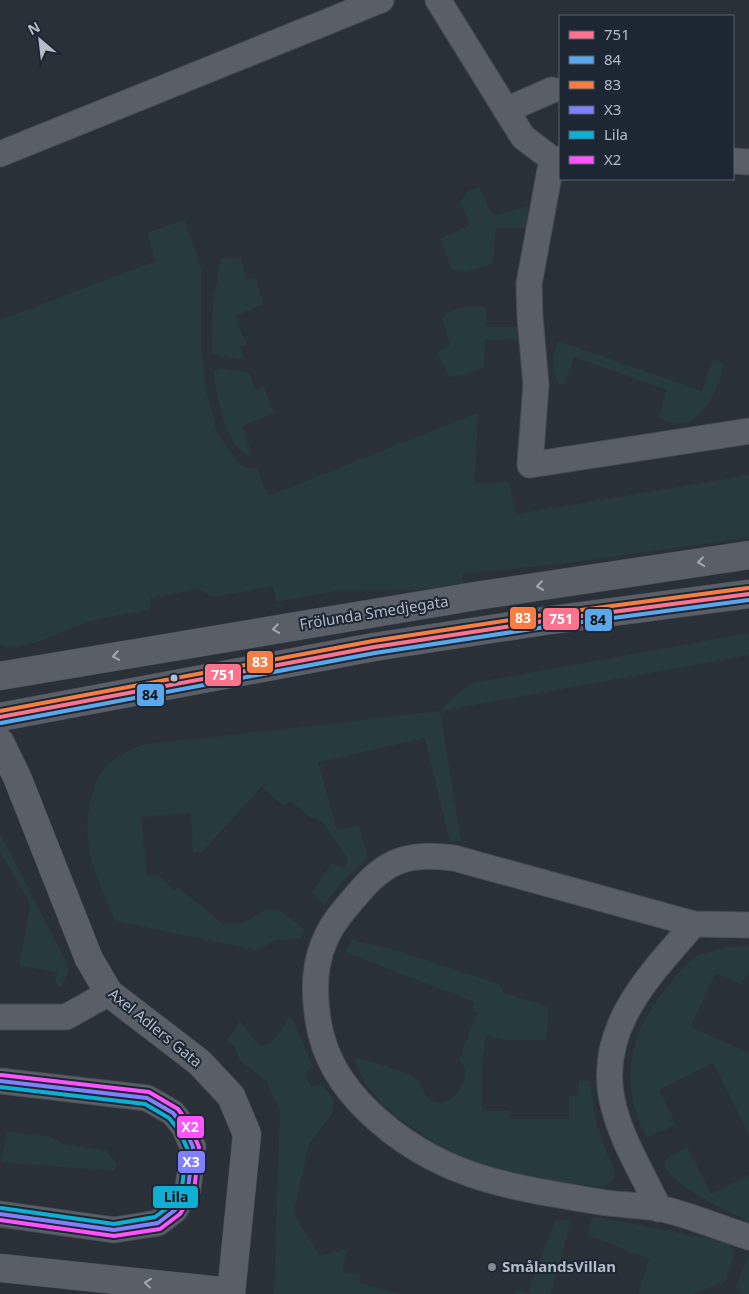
<svg xmlns="http://www.w3.org/2000/svg" width="749" height="1294" font-family="'Noto Sans',sans-serif">
<style>
.green{fill:#273a3e}
.lines{fill:none;stroke-linecap:round;stroke-linejoin:round}
.lane-casing{stroke:#484c53;stroke-width:27}
.street-casing{stroke:#484c53;stroke-width:29}
.lane{stroke:#5a5e66;stroke-width:25}
.street{stroke:#5a5e66;stroke-width:28}
.bus-1-casing{stroke:#1d2633;stroke-width:8}
.bus-2-casing{stroke:#1d2633;stroke-width:8}
.bus-3-casing{stroke:#1d2633;stroke-width:8}
.bus-4-casing{stroke:#1d2633;stroke-width:8}
.bus-5-casing{stroke:#1d2633;stroke-width:8}
.bus-6-casing{stroke:#1d2633;stroke-width:8}
.bus-1{stroke:#fc738d;stroke-width:4}
.bus-2{stroke:#5aa8eb;stroke-width:4}
.bus-3{stroke:#f77d43;stroke-width:4}
.bus-4{stroke:#8080ff;stroke-width:4}
.bus-5{stroke:#0dafd3;stroke-width:4}
.bus-6{stroke:#ff53ff;stroke-width:4}
.oneway{stroke:#a2a9b5}
.bus-dot{fill:#b4bcc9;stroke:#1d2633;stroke-width:2}
.poi-dot{fill:#848b96;stroke:#1d2633;stroke-width:2}
.labels{text-anchor:middle;stroke-width:4;stroke-linejoin:round;paint-order:stroke}
.street-label{font-size:15px;fill:#b4bcc9;stroke:#1d2633}
.poi-label{font-size:15px;font-weight:bold;fill:#b4bcc9;stroke:#1d2633;text-anchor:start}
.line-badge{stroke:#1d2633;stroke-width:2}
.badge-label{font-size:14px;text-anchor:middle;font-weight:bold;fill:#fff}
.pale-badge-label{font-size:14px;text-anchor:middle;font-weight:bold;fill:#111}
</style>
<rect width="100%" height="100%" fill="#2a3038"/>
<g class="green">
<path d="M479,187L493,216L528,206L526,228H496L493,263C481,267 465,275 452,269L440,239L470,225L460,202L467,192Z"/>
<path d="M184,220L201,268V348L207,392L217,432L238,462L248,469L257,468L268,496L477,413L478,419L474,483L509,482L516,514L749,475V538L566,563L462,574L464,585L418,590L334,591L277,602L273,586L214,597L198,589L151,598L150,610C129,614 106,616 85,623C63,630 23,654 0,645V320L156,261L147,233Z"/>
<polygon points="226,257 241,258 246,280 255,278 264,304 235,316 247,345 240,347 244,360 213,354 211,349 213,303 220,262 221,259"/>
<polygon points="464,307 486,307 486,327 517,327 517,340 486,339 484,367 465,375 449,377 437,352 450,346 442,318 451,310"/>
<path d="M558,341L702,391L713,360L724,363C718,392 697,440 659,418L667,390L574,357L565,383L562,385L559,384C550,370 553,356 558,341Z"/>
<path d="M220,368L249,373L255,389L263,386L274,413L243,426L252,457C226,450 218,400 214,378V371Z"/>
<path d="M749,633V655L440,711L461,841L450,842L425,738L318,762L337,830L359,825L368,858L341,883L324,905L312,893L331,864L345,868L348,859L324,824L315,817L311,818L292,802L283,805L261,787L202,852H193L191,813L141,817L147,876L158,875L174,891L178,887L223,924L245,922L266,909L281,911L304,929L301,938L277,940L256,950L115,921C97,877 78,845 92,795C95,785 99,772 108,765C117,756 129,751 141,745L440,711L457,694L473,683Z"/>
<polygon points="0,833 67,964 68,972 60,988 55,981 57,972 19,966 30,907 28,899 0,851"/>
<path d="M352,940L392,949L499,984L504,993L549,1007L546,1040H508L486,1036L482,1064V1111H510V1119H569V1096H578L579,1080L590,1081L596,1123L615,1174L614,1179L604,1187C568,1182 530,1179 495,1169C450,1156 364,1108 355,1058C367,1059 408,1072 417,1080C422,1085 423,1094 430,1099C450,1112 465,1086 466,1069L459,1060L477,1013L472,1011L474,1002L345,952Z"/>
<path d="M749,945V973L740,984L715,973L691,1027L749,1053V1135L713,1063L659,1090L676,1125L647,1137C616,1083 631,1028 670,984C676,976 683,966 690,961C706,949 731,947 749,945Z"/>
<path d="M289,1017L293,1021L313,1067L305,1073L311,1087L321,1084L334,1099L333,1113L309,1144L295,1207L297,1219L320,1256L347,1249L342,1272L360,1274V1283L400,1294H274L280,1112L266,1080L240,1061L235,1046L227,1041L240,1021L259,1046C275,1045 281,1030 289,1017Z"/>
<polygon points="7,1132 48,1136 64,1144 107,1151 117,1164 114,1171 1,1162"/>
<path d="M687,1147L711,1194L749,1175V1222C723,1209 679,1190 664,1166L666,1159Z"/>
<polygon points="593,1216 730,1243 735,1255 725,1282 693,1294 638,1294 649,1259 587,1235"/>
<polygon points="571,1220 551,1294 515,1294 516,1289 528,1293 555,1221"/>
<polygon points="749,1259 749,1294 741,1294 736,1287 745,1262"/>
</g>
<g class="lines">
<g class="lane-casing">
<g id="lane">
<polyline points="438,0 523,137 552,159 560,159"/>
<polyline points="506,110 552,90"/>
<polyline points="0,154 381,0"/>
<polyline points="552,159 529,284 530,317 536,385 530,465 749,431"/>
<polyline points="733,161 749,162"/>
<path d="M749,925L694,924L454,858C392,850 377,870 340,915C315,947 312,982 318,1020C324,1058 342,1086 369,1112C438,1178 510,1187 600,1202C619,1205 639,1205 658,1208C688,1214 719,1228 749,1237"/>
<polyline points="0,1017 66,1017 109,993"/>
<polyline points="0,1081 147,1098 173,1113 184,1127 193,1147 188,1189 175,1210 158,1223 114,1230 0,1214"/>
<path d="M659,1209C644,1176 623,1143 614,1108C593,1031 649,976 694,924"/>
</g>
</g>
<g class="street-casing">
<g id="street">
<polyline points="0,676 482,595 749,555"/>
<polyline points="0,717 374,647 544,621 749,594"/>
<polyline points="0,742 17,777 89,959 109,993 199,1062 231,1096 247,1134 231,1294"/>
<polyline points="0,1268 231,1292"/>
</g>
</g>
<use href="#lane" class="lane"/>
<use href="#street" class="street"/>
<g class="bus-1-casing">
<polyline id="bus-1" points="0,717 374,647 544,621 749,594"/>
</g>
<g class="bus-2-casing">
<polyline id="bus-2" points="1,723 375,653 545,627 749,600"/>
</g>
<g class="bus-3-casing">
<polyline id="bus-3" points="0,711 373,641 543,615 748,588"/>
</g>
<g class="bus-4-casing">
<polyline id="bus-4" points="0,1081 147,1098 173,1113 184,1127 193,1147 188,1189 175,1210 158,1223 114,1230 0,1214"/>
</g>
<g class="bus-5-casing">
<polyline id="bus-5" points="0,1087 145,1104 169,1118 179,1130 187,1148 182,1187 170,1206 155,1217 114,1224 1,1208"/>
</g>
<g class="bus-6-casing">
<polyline id="bus-6" points="0,1220 114,1236 160,1229 180,1214 194,1192 199,1147 189,1124 178,1109 149,1092 1,1075"/>
</g>
<use href="#bus-1" class="bus-1"/>
<use href="#bus-2" class="bus-2"/>
<use href="#bus-3" class="bus-3"/>
<use href="#bus-4" class="bus-4"/>
<use href="#bus-5" class="bus-5"/>
<use href="#bus-6" class="bus-6"/>
</g>
<defs><path id="oneway-chevron" d="M-2-3.5L2.5 0L-2 3.5" fill="none" stroke-width="1.6" stroke-linecap="round" stroke-linejoin="round" transform="scale(1.25)"/></defs>
<g class="oneway">
<use href="#oneway-chevron" transform="translate(701 562) rotate(172)"/>
<use href="#oneway-chevron" transform="translate(540 586) rotate(172)"/>
<use href="#oneway-chevron" transform="translate(276 629) rotate(171)"/>
<use href="#oneway-chevron" transform="translate(116 656) rotate(170)"/>
<use href="#oneway-chevron" transform="translate(148 1283) rotate(-174)"/>
</g>
<circle class="bus-dot" cx="174" cy="678" r="4.5"/>
<circle class="poi-dot" cx="492" cy="1267" r="5"/>
<g class="labels">
<g class="street-label">
<text transform="translate(374 613) rotate(-9)" y="5">Frölunda Smedjegata</text>
<text transform="translate(155 1028) rotate(39)" y="5">Axel Adlers Gata</text>
</g>
<g class="poi-label">
<text x="502" y="1272">SmålandsVillan</text>
</g>
</g>
<g class="line-badge">
<rect x="509" y="606" width="28" height="24" rx="5" fill="#f77d43"/>
<rect x="542" y="607" width="38" height="24" rx="5" fill="#fc738d"/>
<rect x="584" y="608" width="29" height="24" rx="5" fill="#5aa8eb"/>
<rect x="246" y="650" width="28" height="24" rx="5" fill="#f77d43"/>
<rect x="204" y="663" width="38" height="24" rx="5" fill="#fc738d"/>
<rect x="136" y="683" width="29" height="24" rx="5" fill="#5aa8eb"/>
<rect x="176" y="1115" width="29" height="24" rx="5" fill="#ff53ff"/>
<rect x="177" y="1150" width="29" height="24" rx="5" fill="#8080ff"/>
<rect x="152" y="1185" width="47" height="24" rx="5" fill="#0dafd3"/>
</g>
<g class="badge-label">
<text x="523" y="623">83</text>
<text x="561" y="624">751</text>
<text x="260" y="667">83</text>
<text x="223" y="680">751</text>
<text x="190" y="1132">X2</text>
<text x="191" y="1167">X3</text>
</g>
<g class="pale-badge-label">
<text x="598" y="625">84</text>
<text x="150" y="700">84</text>
<text x="176" y="1202">Lila</text>
</g>
<rect x="559" y="15" width="175" height="165" fill="#1d2633" stroke="#59626f"/>
<rect x="569" y="31" width="25" height="8" fill="#fc738d" stroke="#59626f"/>
<text x="604" y="40" font-size="15" fill="#b4bcc9">751</text>
<rect x="569" y="56" width="25" height="8" fill="#5aa8eb" stroke="#59626f"/>
<text x="604" y="65" font-size="15" fill="#b4bcc9">84</text>
<rect x="569" y="81" width="25" height="8" fill="#f77d43" stroke="#59626f"/>
<text x="604" y="90" font-size="15" fill="#b4bcc9">83</text>
<rect x="569" y="106" width="25" height="8" fill="#8080ff" stroke="#59626f"/>
<text x="604" y="115" font-size="15" fill="#b4bcc9">X3</text>
<rect x="569" y="131" width="25" height="8" fill="#0dafd3" stroke="#59626f"/>
<text x="604" y="140" font-size="15" fill="#b4bcc9">Lila</text>
<rect x="569" y="156" width="25" height="8" fill="#ff53ff" stroke="#59626f"/>
<text x="604" y="165" font-size="15" fill="#b4bcc9">X2</text>
<g transform="translate(40 40) rotate(332)" stroke="#1d2633" stroke-width="4" paint-order="stroke">
<path d="M0-4L9 19L0 12L-9 19Z" fill="#b4bcc9"/>
<text y="-8" font-size="14" font-weight="bold" text-anchor="middle" fill="#b4bcc9">N</text>
</g>
</svg>
